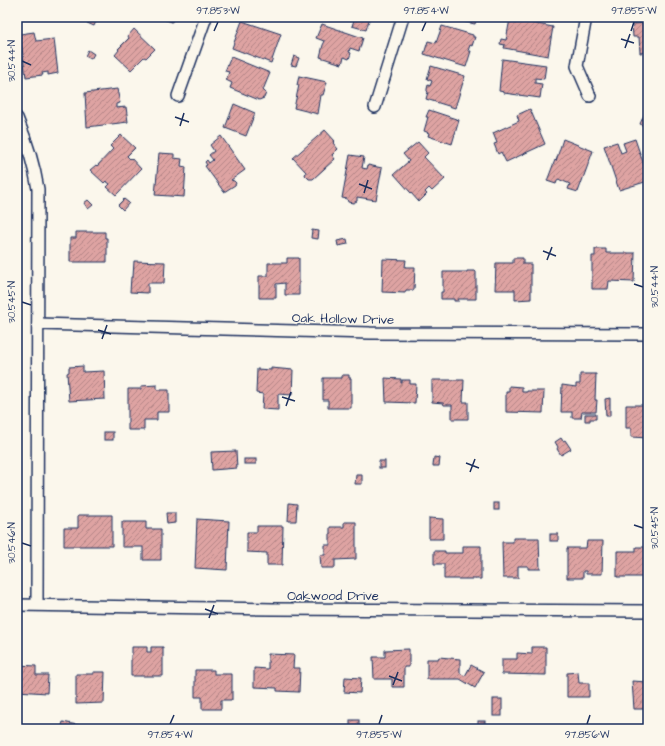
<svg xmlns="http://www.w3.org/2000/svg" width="665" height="746" font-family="'Architects Daughter',sans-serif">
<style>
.building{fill:url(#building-hatch);stroke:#1b2f5e}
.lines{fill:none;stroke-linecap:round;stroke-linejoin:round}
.street-casing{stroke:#1b2f5e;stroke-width:14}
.street{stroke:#fbf7ec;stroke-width:11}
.ticks{fill:none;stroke:#1b2f5e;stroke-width:1.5}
.labels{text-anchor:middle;stroke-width:3;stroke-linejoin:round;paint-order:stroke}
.street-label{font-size:13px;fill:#1b2f5e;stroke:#fbf7ec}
.neatline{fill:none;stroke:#1b2f5e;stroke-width:1.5}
.ticks-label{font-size:10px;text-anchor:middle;fill:#1b2f5e}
</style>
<defs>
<pattern id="building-hatch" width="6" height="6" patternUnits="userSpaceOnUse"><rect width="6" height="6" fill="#dea3a2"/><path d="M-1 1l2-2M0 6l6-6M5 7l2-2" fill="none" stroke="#b38587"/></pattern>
</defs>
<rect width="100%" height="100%" fill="#fbf7ec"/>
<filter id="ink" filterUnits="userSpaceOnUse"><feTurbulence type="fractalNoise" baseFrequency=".025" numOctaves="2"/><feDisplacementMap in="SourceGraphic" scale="8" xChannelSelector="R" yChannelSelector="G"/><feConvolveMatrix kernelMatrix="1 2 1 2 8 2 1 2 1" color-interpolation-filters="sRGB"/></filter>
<g filter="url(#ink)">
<g class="building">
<polygon points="74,17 98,17 94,26"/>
<polygon points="157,17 174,17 172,22"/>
<polygon points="344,17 370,17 366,30 352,26 354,20"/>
<polygon points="442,17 477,17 475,24"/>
<polygon points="510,19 553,27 548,56 504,48 505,45 500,44 501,39 506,40"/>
<polygon points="242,21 281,34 271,63 232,48"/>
<polygon points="648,23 648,52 640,53 639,37 633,37 632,24"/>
<polygon points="322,24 363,38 359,51 350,48 349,52 351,53 349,59 344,57 342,64 320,57 323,45 325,41 324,41 316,38"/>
<polygon points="442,26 473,35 473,37 475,37 472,46 470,45 468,51 471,51 466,67 424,54 428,41 436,43"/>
<polygon points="134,29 155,49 146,58 144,57 131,70 115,55 119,50 118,49 129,38 128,36"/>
<polygon points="34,32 36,41 54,39 58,73 48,75 48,72 42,73 43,75 26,77 20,34"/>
<polygon points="88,50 94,54 91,59 85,56"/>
<polygon points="294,56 299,58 296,66 291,65"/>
<polygon points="231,57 270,73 263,90 266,93 264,98 259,100 230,88 232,83 226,80 229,72 225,71"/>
<polygon points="502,59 546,65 544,79 535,78 535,83 542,84 540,98 504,93 504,92 499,91"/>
<polygon points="431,66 465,76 455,108 426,99 428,92 427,91 427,89 428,85 430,86 432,81 427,79"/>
<polygon points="299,76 327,82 323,95 321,95 318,114 294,108 299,85 297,85"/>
<polygon points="117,89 120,103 116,104 116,108 126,107 128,122 87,127 85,93"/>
<polygon points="234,104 255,113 246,136 225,128"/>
<polygon points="648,106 648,128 640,124"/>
<polygon points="530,109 545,144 506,162 501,152 498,154 494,144 497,143 493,133 519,121 517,115"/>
<polygon points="429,110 459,120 452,144 428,136 429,133 424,131 428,117 426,117"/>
<polygon points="325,130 335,141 333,143 338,149 332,155 335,159 313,179 309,179 305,175 306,172 293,158"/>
<polygon points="121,135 135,148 127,156 130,159 131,158 141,169 116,195 107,187 110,184 106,181 104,183 90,170 96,165 97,166 113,149 110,146"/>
<polygon points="221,136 245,170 231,180 234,181 236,183 235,185 224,192 205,166 207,165 205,162 207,160 209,163 213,160 209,155 214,151 210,145"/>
<polygon points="563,139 593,151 578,192 568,189 570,184 558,179 556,184 547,181 555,160 556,161"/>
<polygon points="635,139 648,177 648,181 619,190 604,146 617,142 621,153 626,151 623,143"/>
<polygon points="418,142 428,153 424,157 445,179 432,191 429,188 425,192 427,194 419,202 394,174 409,161 403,154"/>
<polygon points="159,153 174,154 174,158 182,159 181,166 186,167 184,197 155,195"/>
<polygon points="350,155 364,157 362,168 367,169 368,165 382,168 376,200 357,197 357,201 353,203 348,202 347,199 342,198"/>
<polygon points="124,199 129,203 123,210 118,205"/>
<polygon points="88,200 93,205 88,209 84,203"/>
<polygon points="312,230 319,231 318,239 311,238"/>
<polygon points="76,232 105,232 105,238 107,238 107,262 70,262 70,238 76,238"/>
<polygon points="347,239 348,244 338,246 337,241"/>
<polygon points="595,249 606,249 606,253 635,253 634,282 609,281 608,289 592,289 592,256 595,256"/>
<polygon points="287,258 299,258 299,295 285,295 285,283 276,284 276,298 259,298 259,276 268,276 268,263 287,263"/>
<polygon points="513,258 523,258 523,264 531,264 531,299 515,300 515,290 495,290 496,263 513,263"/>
<polygon points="383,259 406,260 405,267 415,267 414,290 406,290 405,293 382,292"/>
<polygon points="134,261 165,262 164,283 148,283 148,293 130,292 131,277 133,277"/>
<polygon points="467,271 475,271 476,272 476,299 458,299 459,301 454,301 454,299 441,299 441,292 443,292 443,272 467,272"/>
<polygon points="83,366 83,372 104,371 105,399 69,401 67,373 69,372 69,367"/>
<polygon points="271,368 293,370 292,395 278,394 278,410 262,409 263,394 256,393 257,369 271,370"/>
<polygon points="580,374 596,374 595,400 597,400 596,412 582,412 581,418 572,418 572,412 561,412 562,385 576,387 576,384 580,384"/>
<polygon points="342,375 349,375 349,378 351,378 351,408 328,408 328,400 323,400 323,378 342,378"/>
<polygon points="385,378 401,379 401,383 402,383 402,380 410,380 410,384 416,384 415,403 386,402"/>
<polygon points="432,380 464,380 463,402 468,402 468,419 452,419 452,405 444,405 443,403 432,402"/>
<polygon points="157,385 157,390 169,390 169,412 157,412 157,420 144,420 144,430 128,430 128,389 141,389 141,386"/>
<polygon points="509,386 522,387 522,392 527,392 527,391 544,391 543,413 506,412 506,392 509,392"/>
<polygon points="610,398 610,416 606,416 605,399"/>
<polygon points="626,405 644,405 644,414 648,414 648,438 631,437 631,428 626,428"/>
<polygon points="585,414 596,414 596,419 590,419 590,421 585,421"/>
<rect x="104" y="432" width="9" height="8"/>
<polygon points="561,438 563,441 565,440 571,449 561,455 557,449 558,447 555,442"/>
<polygon points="236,451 237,468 212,470 211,452"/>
<polygon points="434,457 440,458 439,466 433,466"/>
<rect x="244" y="459" width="12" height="5"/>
<rect x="379" y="461" width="6" height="7"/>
<polygon points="356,475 362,475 362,484 355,484"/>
<polygon points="289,503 297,504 296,521 288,521"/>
<rect x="494" y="503" width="5" height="7"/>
<polygon points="166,513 175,513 175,523 167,524"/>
<polygon points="78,515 112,515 112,546 64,546 64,528 78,528"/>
<polygon points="429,518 443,519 443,539 429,539"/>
<polygon points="197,519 229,521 227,570 195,568"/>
<polygon points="122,522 146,522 146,529 161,529 161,560 143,560 143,547 122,547"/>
<polygon points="344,522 356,522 356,559 335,560 335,568 321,568 320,555 325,555 325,545 330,545 330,527 344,527"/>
<polygon points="257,526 283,526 282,565 267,565 267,553 247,552 247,532 257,532"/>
<rect x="550" y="534" width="8" height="7"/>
<polygon points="513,538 539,538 540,569 528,569 528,566 518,566 518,578 503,578 502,542 513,542"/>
<polygon points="587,541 603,541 602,574 586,574 586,571 583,571 583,578 567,578 567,548 586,548"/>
<polygon points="463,546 481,546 481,579 444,579 444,564 434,564 434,551 445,551 445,553 463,553"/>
<polygon points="636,547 648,547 648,577 617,577 617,551 636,551"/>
<polygon points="132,647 147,647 147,652 151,652 151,647 163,647 163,676 131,676 131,655 132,655"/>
<polygon points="532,647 546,647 546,675 502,674 502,659 517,659 517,653 532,654"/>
<polygon points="409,649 409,667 404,667 404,687 392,687 392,679 374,679 373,657 385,657 385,650"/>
<polygon points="268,654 294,655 293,668 300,668 299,692 277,691 277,688 254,687 254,668 268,669"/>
<polygon points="439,657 460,659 460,673 465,676 471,665 484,672 475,688 460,679 427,679 427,659 438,659"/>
<polygon points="17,665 36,666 36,675 48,675 47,693 17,691"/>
<polygon points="195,670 214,670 214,674 232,674 232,700 221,700 221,709 202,709 202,697 195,697"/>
<polygon points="93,672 105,672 104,703 76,704 76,674 93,674"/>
<polygon points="578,672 579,683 589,683 589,697 567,697 567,673"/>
<polygon points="345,677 361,678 360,693 344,692"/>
<polygon points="632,681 648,682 648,709 634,709"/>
<rect x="493" y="699" width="9" height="17"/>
<rect x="350" y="720" width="9" height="9"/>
<rect x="478" y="721" width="7" height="7"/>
<polygon points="63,722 82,726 82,729 61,729"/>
</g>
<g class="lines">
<g class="street-casing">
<g id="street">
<polyline points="586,17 577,66 590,96"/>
<polyline points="178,96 206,17"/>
<polyline points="375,107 403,17"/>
<path d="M17,118C27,142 34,164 38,189L37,604"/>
<polyline points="38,324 370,333 648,334"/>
<polyline points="17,605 273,609 648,611"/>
</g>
</g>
<use href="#street" class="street"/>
</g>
</g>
<path class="ticks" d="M214,31L218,22M422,31L426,22M631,31L634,22M621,39L634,43M625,48L630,34M22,61L31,65M175,117L189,122M180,126L184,113M359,184L372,189M364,193L368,180M543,251L556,256M547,260L552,247M634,284L643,287M22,302L31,305M98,330L111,334M102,339L107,325M282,397L295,401M286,406L291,392M466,463L479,468M470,472L475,459M634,525L643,528M22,543L31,546M205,609L218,614M209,618L214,605M389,676L402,681M393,685L398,672M170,724L174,715M379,724L382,715M587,724L590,715"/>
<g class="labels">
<g class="street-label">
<text transform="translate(343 318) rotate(1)" y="5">Oak Hollow Drive</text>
<text x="333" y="600">Oakwood Drive</text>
</g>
</g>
<rect width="665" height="746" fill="none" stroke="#fbf7ec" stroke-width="44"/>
<rect x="22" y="22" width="621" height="702" class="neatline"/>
<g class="ticks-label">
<text x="218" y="14">97.853°W</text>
<text x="426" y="14">97.854°W</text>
<text x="634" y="14">97.855°W</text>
<text transform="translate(11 61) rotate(-90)" y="4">30.544°N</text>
<text transform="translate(654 287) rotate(-90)" y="4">30.544°N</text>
<text transform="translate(11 302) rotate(-90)" y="4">30.545°N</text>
<text transform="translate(654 528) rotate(-90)" y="4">30.545°N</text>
<text transform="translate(11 543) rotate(-90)" y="4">30.546°N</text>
<text x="170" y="738">97.854°W</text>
<text x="379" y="738">97.855°W</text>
<text x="587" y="738">97.856°W</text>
</g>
</svg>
